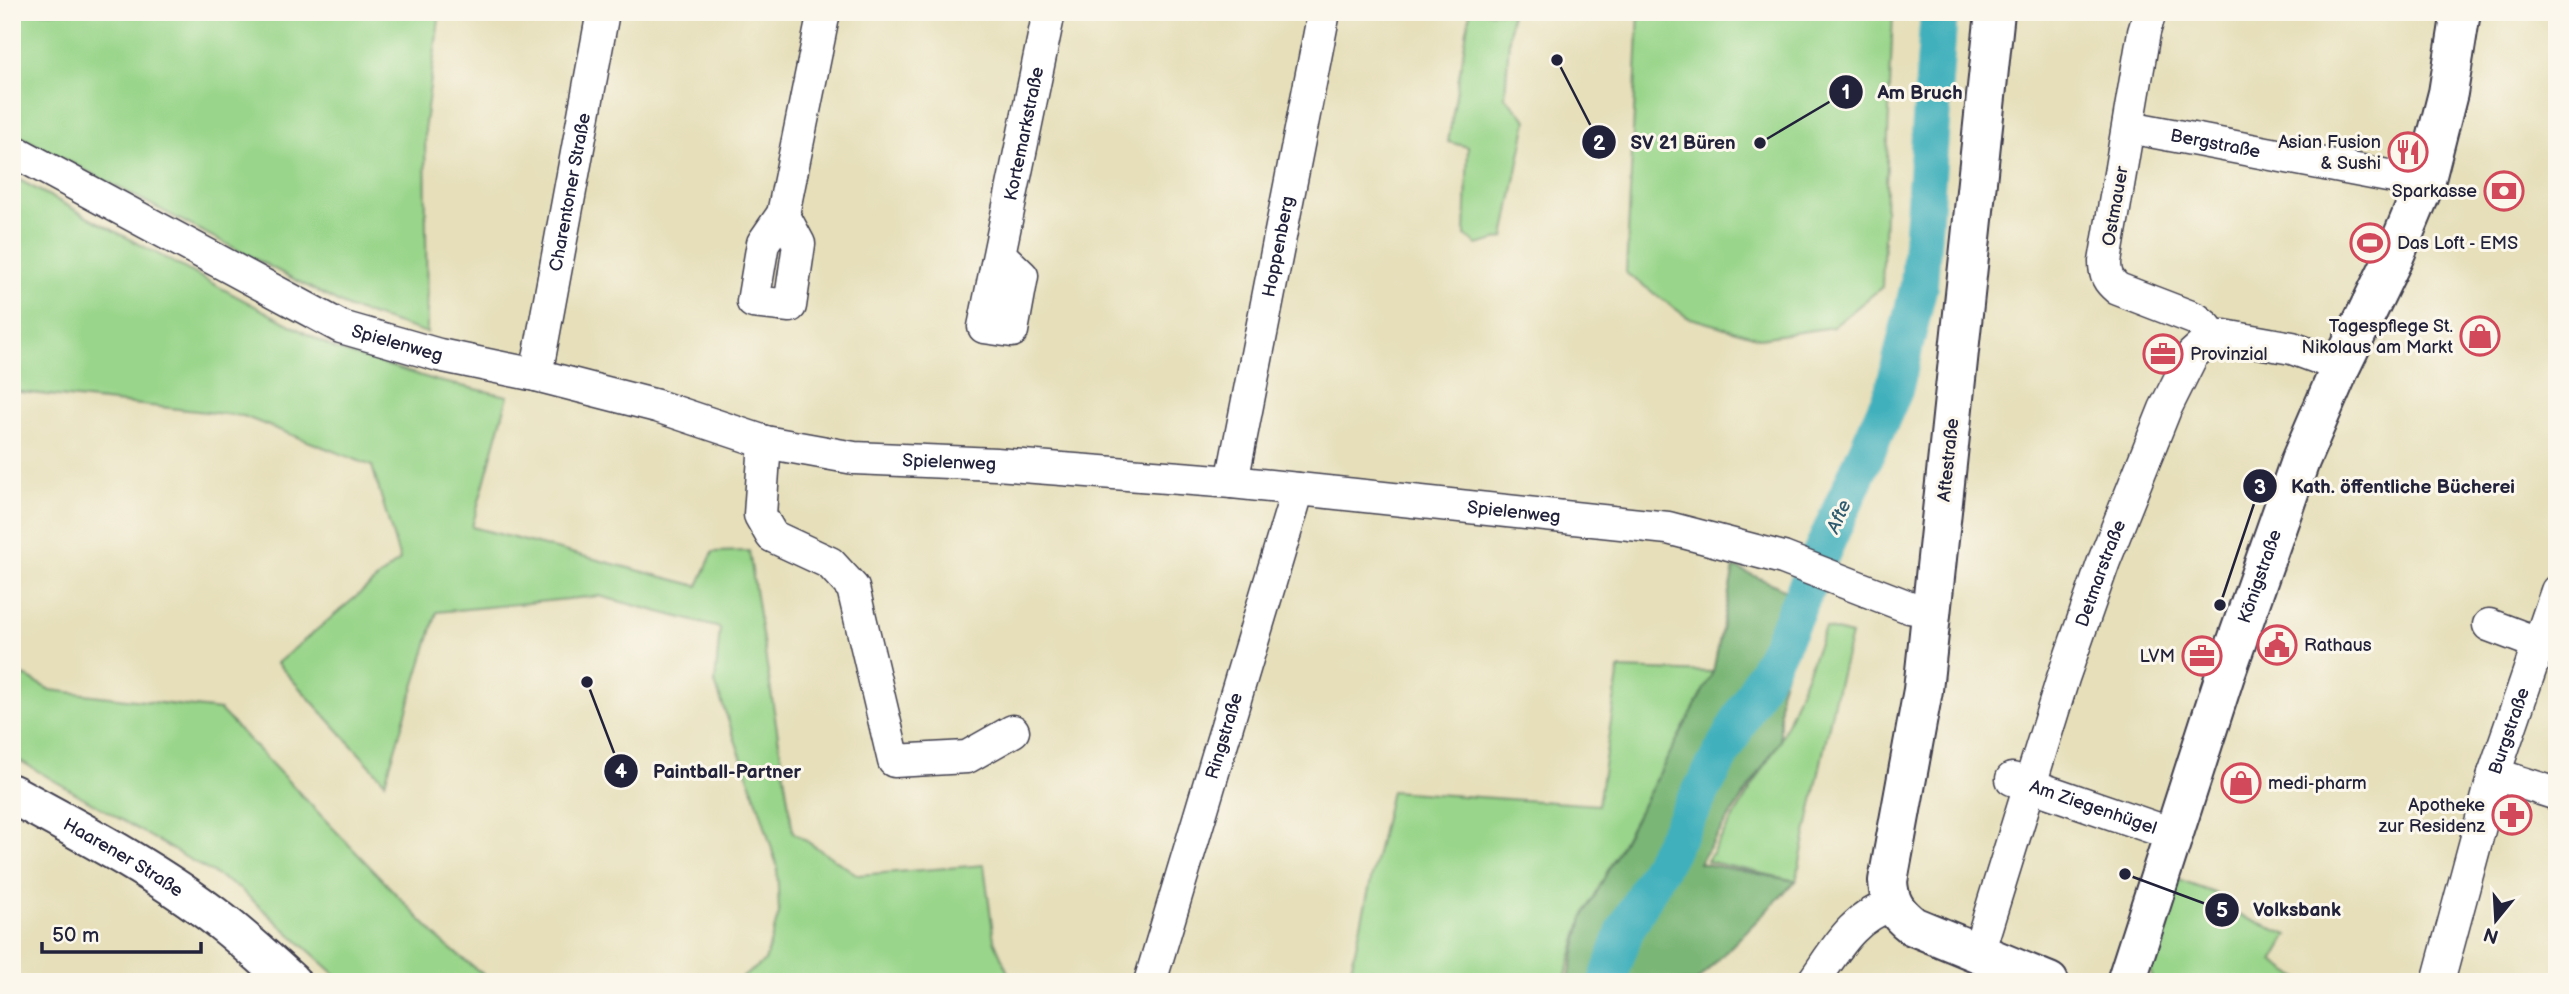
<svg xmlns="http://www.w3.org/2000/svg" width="2569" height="994" font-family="'Balsamiq Sans',sans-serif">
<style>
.green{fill:#99d58a;stroke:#5e7c62;stroke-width:2}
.forest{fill:#7ab676;stroke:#4e6c58;stroke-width:2}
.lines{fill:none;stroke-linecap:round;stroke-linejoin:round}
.river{stroke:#41b0bc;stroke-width:38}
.minor-casing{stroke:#3f3e4e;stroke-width:35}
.major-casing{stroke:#3f3e4e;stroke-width:42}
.minor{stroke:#fff;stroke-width:32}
.major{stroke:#fff;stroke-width:38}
.labels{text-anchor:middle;stroke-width:6;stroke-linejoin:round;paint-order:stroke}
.street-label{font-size:18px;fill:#22223b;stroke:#fbf7ec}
.poi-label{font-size:18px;fill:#22223b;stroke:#fbf7ec;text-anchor:end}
.water-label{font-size:19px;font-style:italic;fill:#2e5b6f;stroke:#fbf7ec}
.leader{fill:none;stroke:#22223b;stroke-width:2.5}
.callout-dot{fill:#22223b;stroke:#fbf7ec;stroke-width:2.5}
.mark-label{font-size:21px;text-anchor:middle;font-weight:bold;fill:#fff}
.callout-label{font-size:19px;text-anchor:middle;font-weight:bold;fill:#22223b;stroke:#fbf7ec;stroke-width:6;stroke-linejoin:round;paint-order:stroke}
</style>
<rect width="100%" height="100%" fill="#fbf7ec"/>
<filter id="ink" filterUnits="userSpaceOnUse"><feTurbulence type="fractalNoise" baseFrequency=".0143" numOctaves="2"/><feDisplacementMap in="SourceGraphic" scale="14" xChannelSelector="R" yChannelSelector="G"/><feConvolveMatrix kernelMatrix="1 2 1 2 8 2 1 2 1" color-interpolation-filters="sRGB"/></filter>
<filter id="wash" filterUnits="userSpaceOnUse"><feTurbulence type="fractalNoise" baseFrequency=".00686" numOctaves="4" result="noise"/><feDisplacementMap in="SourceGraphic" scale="28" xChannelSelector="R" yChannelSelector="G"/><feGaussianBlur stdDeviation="1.57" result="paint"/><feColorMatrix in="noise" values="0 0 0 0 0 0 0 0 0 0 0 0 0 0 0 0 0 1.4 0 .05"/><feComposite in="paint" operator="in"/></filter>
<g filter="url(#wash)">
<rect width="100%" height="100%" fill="#e6dfba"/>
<g class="green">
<polygon points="12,12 440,12 425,123 427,333 349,308 12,132"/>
<polygon points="1470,12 1511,12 1505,97 1527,120 1504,238 1477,245 1465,235 1468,147 1448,142"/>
<polygon points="1639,12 1893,12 1882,287 1833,327 1760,338 1687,317 1626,273"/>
<polygon points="12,176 337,350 438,381 508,396 472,527 698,586 713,552 749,551 793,832 858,875 984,865 994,940 1012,982 736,982 765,961 779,913 777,866 761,813 715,683 720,628 599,596 437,612 385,782 277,663 400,560 372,466 243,416 12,391"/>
<polygon points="1825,628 1851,635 1835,697 1796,881 1707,861 1780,741"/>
<polygon points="12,669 50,690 220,710 443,943 493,982 344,982 240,889 12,756"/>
<polygon points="1619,669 1713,672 1583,918 1564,982 1348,982 1391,791 1598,805"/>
<polygon points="2178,880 2223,896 2231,912 2288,935 2273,961 2304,982 2154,982 2148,964"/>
</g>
<polygon class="forest" points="1734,567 1809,600 1780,692 1780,741 1699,863 1796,881 1696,982 1568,982 1583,918 1713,672"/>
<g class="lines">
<polyline class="river" points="1607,982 1625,931 1781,644 1894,390 1919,285 1939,12"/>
</g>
</g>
<g filter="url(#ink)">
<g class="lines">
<g class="minor-casing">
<g id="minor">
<path d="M2150,12L2144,32L2105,262C2105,275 2108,281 2118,289L2196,319L2206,327L2213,336"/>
<path id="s1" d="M2129,127L2425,183"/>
<path id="s2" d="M12,150L341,327L439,355L536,375L657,406L765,442L854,458L996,464L1232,482L1668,528L1783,558L1909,607L1931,611"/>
<polyline points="783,214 799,244 790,306 753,302 763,243 783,214 824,12"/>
<path id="s3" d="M1000,255L1022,276L1012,331L984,327L1049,12"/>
<path id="s4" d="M536,375L603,12"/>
<polyline points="765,442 760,515 772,536 830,563 853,588 894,761 967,757 1013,731"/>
<path id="s5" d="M1232,482L1324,12"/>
<polyline points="2489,625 2537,643"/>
<polyline points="2494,774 2557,794"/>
<path id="s6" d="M2012,779L2172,834"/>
<path id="s7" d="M1978,953L2063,678L2104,561L2165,409L2192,355L2213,336H2224L2292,348L2341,366"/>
<path id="s8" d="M1150,982L1298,489"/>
<path d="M1813,982C1836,950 1852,917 1892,905"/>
<path id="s9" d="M2438,982L2494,774L2557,591"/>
</g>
</g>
<g class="major-casing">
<g id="major">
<path d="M1995,12L1923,690L1888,881C1889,902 1896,913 1913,926L2049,982"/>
<path id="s10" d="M12,794C84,833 158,872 222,922C246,941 269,962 291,982"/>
<path id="s11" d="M2126,982L2226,672L2300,461L2341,366L2394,257L2425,183L2448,93L2461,12"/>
</g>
</g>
<use href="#minor" class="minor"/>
<use href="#major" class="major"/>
</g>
</g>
<defs>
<g id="restaurant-ring" transform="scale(2.0125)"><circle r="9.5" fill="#fbf7ec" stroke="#d1495b" stroke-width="1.5"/><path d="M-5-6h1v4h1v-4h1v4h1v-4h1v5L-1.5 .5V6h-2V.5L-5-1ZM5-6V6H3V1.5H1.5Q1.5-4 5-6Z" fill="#d1495b"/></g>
<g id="bank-ring" transform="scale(2.0125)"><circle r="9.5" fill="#fbf7ec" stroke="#d1495b" stroke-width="1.5"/><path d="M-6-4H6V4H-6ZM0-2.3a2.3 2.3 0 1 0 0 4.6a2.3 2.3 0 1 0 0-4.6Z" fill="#d1495b"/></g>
<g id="stadium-ring" transform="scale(2.0125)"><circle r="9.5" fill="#fbf7ec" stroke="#d1495b" stroke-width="1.5"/><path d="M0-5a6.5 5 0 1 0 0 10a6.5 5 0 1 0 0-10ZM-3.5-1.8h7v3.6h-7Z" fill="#d1495b"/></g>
<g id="shop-ring" transform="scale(2.0125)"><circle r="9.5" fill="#fbf7ec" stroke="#d1495b" stroke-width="1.5"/><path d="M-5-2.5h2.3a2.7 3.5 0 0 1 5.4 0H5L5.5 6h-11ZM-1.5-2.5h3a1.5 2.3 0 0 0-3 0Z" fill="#d1495b"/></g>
<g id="office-ring" transform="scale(2.0125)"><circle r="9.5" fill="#fbf7ec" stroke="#d1495b" stroke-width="1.5"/><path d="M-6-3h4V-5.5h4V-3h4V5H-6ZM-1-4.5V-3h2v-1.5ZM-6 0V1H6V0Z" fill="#d1495b"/></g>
<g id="civic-ring" transform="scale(2.0125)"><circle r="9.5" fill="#fbf7ec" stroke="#d1495b" stroke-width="1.5"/><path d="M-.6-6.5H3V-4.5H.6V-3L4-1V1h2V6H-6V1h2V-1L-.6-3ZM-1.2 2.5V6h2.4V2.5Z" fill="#d1495b"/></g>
<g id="pharmacy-ring" transform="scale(2.0125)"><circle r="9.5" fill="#fbf7ec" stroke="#d1495b" stroke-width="1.5"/><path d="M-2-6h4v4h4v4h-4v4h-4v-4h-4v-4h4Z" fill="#d1495b"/></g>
</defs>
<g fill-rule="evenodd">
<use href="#restaurant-ring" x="2408" y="152"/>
<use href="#bank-ring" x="2504" y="191"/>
<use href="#stadium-ring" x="2370" y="243"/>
<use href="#shop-ring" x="2480" y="336"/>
<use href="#office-ring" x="2163" y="354"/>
<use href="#civic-ring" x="2277" y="645"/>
<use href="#office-ring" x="2202" y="656"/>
<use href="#shop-ring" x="2241" y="783"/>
<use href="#pharmacy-ring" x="2512" y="815"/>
</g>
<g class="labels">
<g class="street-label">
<text dy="6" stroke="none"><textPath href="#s3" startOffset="312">Kortemarkstraße</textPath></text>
<text dy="6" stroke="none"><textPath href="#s1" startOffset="88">Bergstraße</textPath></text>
<text dy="6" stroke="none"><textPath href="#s4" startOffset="186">Charentoner Straße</textPath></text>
<text transform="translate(2115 206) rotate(-80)" y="6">Ostmauer</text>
<text dy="6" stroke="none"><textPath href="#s5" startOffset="240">Hoppenberg</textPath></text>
<text dy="6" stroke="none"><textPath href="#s2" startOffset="432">Spielenweg</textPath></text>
<text transform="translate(1948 460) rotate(-84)" y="6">Aftestraße</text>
<text dy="6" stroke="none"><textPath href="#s2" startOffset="999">Spielenweg</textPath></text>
<text dy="6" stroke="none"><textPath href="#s2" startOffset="1566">Spielenweg</textPath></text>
<text dy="6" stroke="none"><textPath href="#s7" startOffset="399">Detmarstraße</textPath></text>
<text dy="6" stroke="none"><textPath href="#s11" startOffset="427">Königstraße</textPath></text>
<text dy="6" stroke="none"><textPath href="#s9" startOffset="261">Burgstraße</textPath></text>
<text dy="6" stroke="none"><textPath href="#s8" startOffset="257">Ringstraße</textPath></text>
<text dy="6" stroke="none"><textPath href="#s6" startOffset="86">Am Ziegenhügel</textPath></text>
<text dy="6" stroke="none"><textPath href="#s10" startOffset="128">Haarener Straße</textPath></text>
</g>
<g class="poi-label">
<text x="2381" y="148">Asian Fusion<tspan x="2381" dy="21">&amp; Sushi</tspan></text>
<text x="2477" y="197">Sparkasse</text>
<text x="2397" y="249" text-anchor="start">Das Loft - EMS</text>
<text x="2453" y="332">Tagespflege St.<tspan x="2453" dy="21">Nikolaus am Markt</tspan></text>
<text x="2190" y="360" text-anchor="start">Provinzial</text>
<text x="2304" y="651" text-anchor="start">Rathaus</text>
<text x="2175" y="662">LVM</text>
<text x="2268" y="789" text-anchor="start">medi-pharm</text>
<text x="2485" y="811">Apotheke<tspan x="2485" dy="21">zur Residenz</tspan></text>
</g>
<g class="water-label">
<text transform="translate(1838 516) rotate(-66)" y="7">Afte</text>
</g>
</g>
<path class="leader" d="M1760 143L1846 92M1557 60L1599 142M2220 605L2260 486M587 682L621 771M2125 874L2222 910"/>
<g class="callout-dot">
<circle cx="1760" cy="143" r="7"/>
<circle cx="1557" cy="60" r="7"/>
<circle cx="2220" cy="605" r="7"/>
<circle cx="587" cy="682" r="7"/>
<circle cx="2125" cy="874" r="7"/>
<circle cx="1846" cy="92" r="18"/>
<circle cx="1599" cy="142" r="18"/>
<circle cx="2260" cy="486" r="18"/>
<circle cx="621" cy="771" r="18"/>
<circle cx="2222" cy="910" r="18"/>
</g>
<g class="mark-label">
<text x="1846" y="99">1</text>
<text x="1599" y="150">2</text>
<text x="2260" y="494">3</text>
<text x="621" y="778">4</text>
<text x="2222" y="917">5</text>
</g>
<g class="callout-label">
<text x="1920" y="99">Am Bruch</text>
<text x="1683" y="149">SV 21 Büren</text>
<text x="2403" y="493">Kath. öffentliche Bücherei</text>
<text x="727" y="778">Paintball-Partner</text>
<text x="2297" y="916">Volksbank</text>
</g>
<rect width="2569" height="994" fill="none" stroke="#fbf7ec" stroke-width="42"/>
<g transform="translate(2496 920) rotate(198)" stroke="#fbf7ec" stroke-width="5" paint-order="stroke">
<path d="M0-5L12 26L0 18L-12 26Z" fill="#22223b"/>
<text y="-10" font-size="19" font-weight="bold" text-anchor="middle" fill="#22223b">N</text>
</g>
<path d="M42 942v10h159v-10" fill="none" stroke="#22223b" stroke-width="3.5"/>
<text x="52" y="942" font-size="21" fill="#22223b" stroke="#fbf7ec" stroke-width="5" paint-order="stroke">50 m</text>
</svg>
